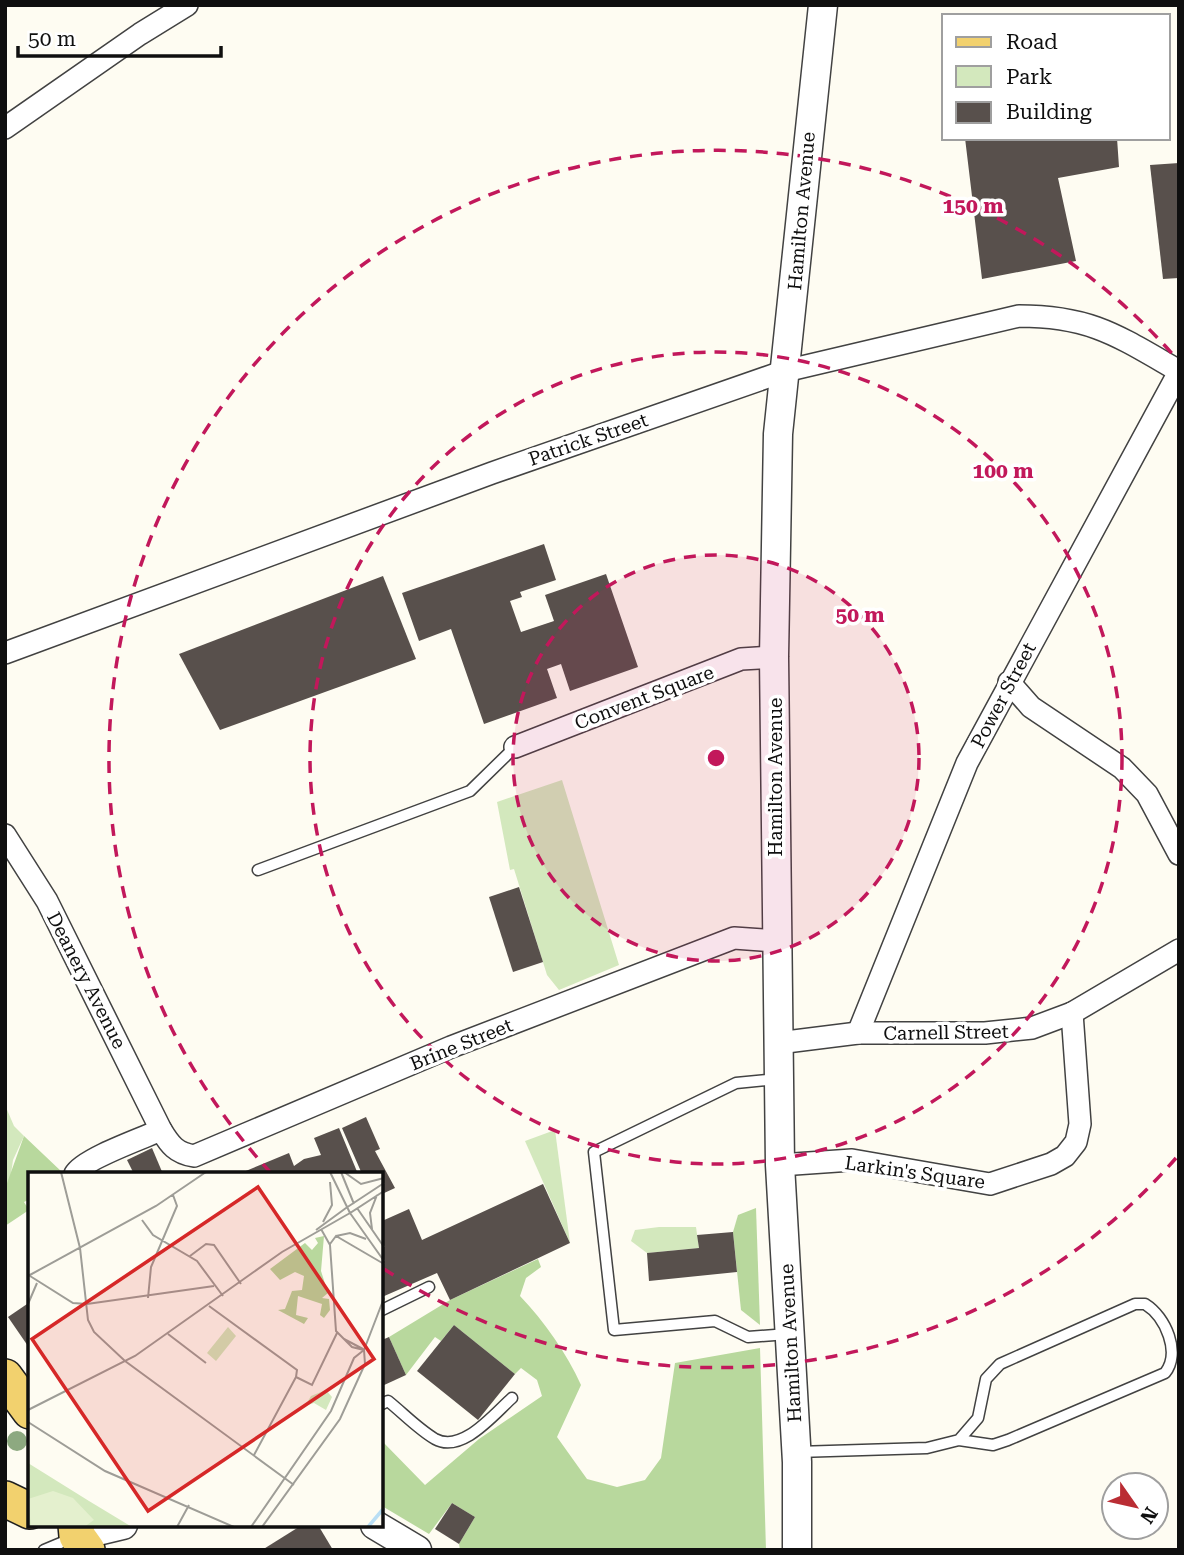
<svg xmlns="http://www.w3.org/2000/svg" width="1184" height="1555" font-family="'Roboto Serif',serif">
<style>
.green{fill:#d3e8bd}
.forest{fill:#b8d89d}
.building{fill:#58504c}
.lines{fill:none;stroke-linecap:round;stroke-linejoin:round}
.service-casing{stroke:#424242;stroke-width:13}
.minor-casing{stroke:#424242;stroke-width:24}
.tertiary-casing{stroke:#424242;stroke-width:31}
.primary-casing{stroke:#202020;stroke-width:38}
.service{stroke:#fff;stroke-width:10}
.minor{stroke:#fff;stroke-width:21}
.tertiary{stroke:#fff;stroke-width:28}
.primary{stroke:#f2d16e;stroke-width:35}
.tree{fill:#8da980}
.ring{fill:none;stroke:#c2185b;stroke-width:3.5;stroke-dasharray:12 9}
.labels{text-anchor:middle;stroke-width:7;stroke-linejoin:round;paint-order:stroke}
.street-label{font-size:19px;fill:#0f0f0f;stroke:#fff}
.inset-river{fill:none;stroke:#b9def4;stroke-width:3.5}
.inset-road{fill:none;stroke:#9e9d97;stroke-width:2}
.view{fill:#d62828;fill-opacity:0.15;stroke:#d62828;stroke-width:3.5}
.inset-edge{fill:none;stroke:#0f0f0f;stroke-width:3.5}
.centre{fill:#c2185b;stroke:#fff;stroke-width:3.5}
.ring-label{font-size:21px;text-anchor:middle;font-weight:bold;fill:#c2185b;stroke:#fff;stroke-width:7;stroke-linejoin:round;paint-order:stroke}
</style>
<rect width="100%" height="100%" fill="#fefcf2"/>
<g class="green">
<polygon points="562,780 619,965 559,990 547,975 514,869 510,870 497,802"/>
<polygon points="5,1105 14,1126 24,1136 13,1160 5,1216"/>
<polygon points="555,1130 570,1243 525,1141"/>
<polygon points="659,1227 696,1227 699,1248 647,1253 631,1241 635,1230"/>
</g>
<g class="forest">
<polygon points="24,1136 63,1173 30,1174 30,1199 24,1202 29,1210 5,1226 6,1186"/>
<polygon points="756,1208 760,1325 741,1310 733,1232 738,1215"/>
<path d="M538,1259L541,1267L526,1278L520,1296C544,1321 567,1354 581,1385L557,1437L587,1479L617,1487L645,1480L661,1458L675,1363L760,1348L766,1550H460L459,1544L475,1517L452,1503L429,1534L382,1506V1441L425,1485L479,1439L542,1396L537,1380L521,1368L515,1374L454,1325L441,1341L435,1337L406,1375L389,1337L450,1300Z"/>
</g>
<g class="building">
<polygon points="965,138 1117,138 1119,167 1058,178 1076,261 982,279"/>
<polygon points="1179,163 1179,278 1163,279 1150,165"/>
<polygon points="544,544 556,580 520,592 522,597 510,601 521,632 554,621 545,595 606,574 638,667 570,691 561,664 547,669 557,698 484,724 451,629 419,641 402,593"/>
<polygon points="383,576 416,659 220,730 179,654"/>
<polygon points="519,887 543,962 513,972 489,897"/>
<polygon points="366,1117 380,1149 375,1151 395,1188 382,1194 382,1174 362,1174 342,1128"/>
<polygon points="339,1128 358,1174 341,1171 241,1173 289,1153 294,1166 304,1159 321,1155 314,1138"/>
<polygon points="152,1148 163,1174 134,1174 127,1160"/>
<polygon points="543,1184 570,1243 450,1300 437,1273 382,1297 382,1221 409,1209 422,1240"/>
<polygon points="733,1232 737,1272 649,1281 647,1253 699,1248 697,1235"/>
<polygon points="30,1302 30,1349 8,1317"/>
<polygon points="454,1325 515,1374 478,1420 417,1371"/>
<polygon points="389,1337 406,1375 382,1386 382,1340"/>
<polygon points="452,1503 475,1517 459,1544 435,1529"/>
<polygon points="302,1525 318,1525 333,1550 262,1550"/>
</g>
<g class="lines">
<g class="service-casing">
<g id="service">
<polyline points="258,870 470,791 515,747"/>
<polyline points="777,1079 736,1083 594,1152 614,1330 715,1321 748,1337 788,1334"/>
<polyline points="382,1310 429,1287"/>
<path d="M382,1404L388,1401C403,1413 418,1429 435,1439C462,1454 494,1414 512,1398"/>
<path d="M797,1452L927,1448L959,1440L993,1445L1008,1440L1165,1373C1181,1353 1166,1317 1145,1304H1135L1000,1364L986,1379L978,1418L959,1440"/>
<polyline points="44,1550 75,1537"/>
</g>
</g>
<g class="minor-casing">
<g id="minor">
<polyline points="5,128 140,34 187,5"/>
<path d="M5,653L492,473L785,371L1019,316C1091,316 1118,336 1179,371"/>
<polyline points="1009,682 1031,707 1122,768 1147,794 1179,854"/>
<polyline points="515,747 741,659 774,657"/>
<path d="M5,835L47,901L161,1130C170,1145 176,1153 194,1156L451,1047L734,938L776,941"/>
<polyline points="858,1033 967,763 1179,372"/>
<polyline points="778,1043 858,1033 985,1033 1032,1028 1072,1013 1179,950"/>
<polyline points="780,1165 852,1160 990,1184 1051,1164 1065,1156 1076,1142 1080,1124 1072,1013"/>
<path d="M75,1174C83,1159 143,1138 161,1130"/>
</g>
</g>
<g class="tertiary-casing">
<g id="tertiary">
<polyline points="375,1525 417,1550"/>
<polyline points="77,1536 123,1525"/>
<polyline points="797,1550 797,1462 780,1165 774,657 778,434 823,5"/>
</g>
</g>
<g class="primary-casing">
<g id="primary">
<polyline points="5,1377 30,1411"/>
<polyline points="5,1499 30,1511"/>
<polyline points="76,1525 77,1536 87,1550"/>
</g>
</g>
<use href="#service" class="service"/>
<use href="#minor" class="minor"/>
<use href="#tertiary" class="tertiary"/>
<use href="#primary" class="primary"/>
</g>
<circle class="tree" cx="17" cy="1441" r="10"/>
<circle cx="716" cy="758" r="203" fill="#c2185b" fill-opacity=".12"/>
<g class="ring">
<circle cx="716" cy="758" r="203"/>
<circle cx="716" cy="758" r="406"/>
<path d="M1176 1158A609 609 0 0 1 384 1269M271 1173A609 609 0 1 1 1176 358"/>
</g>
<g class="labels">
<g class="street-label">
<text transform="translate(801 211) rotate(-85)" y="7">Hamilton Avenue</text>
<text transform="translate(588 439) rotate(-19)" y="7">Patrick Street</text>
<text transform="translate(1003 695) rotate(-62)" y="7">Power Street</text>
<text transform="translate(644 697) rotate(-21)" y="7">Convent Square</text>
<text transform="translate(775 777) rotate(-90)" y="7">Hamilton Avenue</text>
<text transform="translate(87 980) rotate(63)" y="7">Deanery Avenue</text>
<text transform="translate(946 1032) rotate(-1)" y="7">Carnell Street</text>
<text transform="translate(461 1044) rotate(-22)" y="7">Brine Street</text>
<text transform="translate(915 1172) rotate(8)" y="7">Larkin's Square</text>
<text transform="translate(790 1343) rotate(-93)" y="7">Hamilton Avenue</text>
</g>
</g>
<g transform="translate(28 1172)">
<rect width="355" height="355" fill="#fefcf2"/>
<path d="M200,155L208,164L188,189L179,181ZM298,218L304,225L298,238L286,231L277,234L283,224ZM0,291L61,329L104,355H0Z" fill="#d3e8bd"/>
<path d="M296,64L293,99L300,121L294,126L301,127L302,138L296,146L292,143L294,132L270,124L268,143L280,146L276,152L250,138L257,137L264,119L274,118L276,104L267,100L252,108L242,97L277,71L284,78L290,71L287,66Z" fill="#b8d89d"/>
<path d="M25,319L45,326L66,348L56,355H3L0,327Z" fill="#e4f0ce"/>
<path class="inset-river" d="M340,355L356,336"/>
<path class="inset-road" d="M33,0L52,76L60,148L66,160L97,189L266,313M302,0L322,41L356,19M313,0L326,32M316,0L333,12L356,6M318,36L356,11M329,36L356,75M322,41L356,89M114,48L125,63L169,89L195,124M295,50L304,33L302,10M293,57L302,73L308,159L324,175L336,178M344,57L342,41L349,23M288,58L318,36M308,64L322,61L338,67M302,72L308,64L356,92M162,84L178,72L186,73L213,112M0,104L128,34L178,0M2,104L45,131L59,132L186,114M120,126L123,95L149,34L145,23M0,132L9,111M181,134L269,198L268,205M140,162L178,191M316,167L335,177M268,205L284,213L309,161M0,238L107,184L254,80L322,41M0,250L77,299L206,355M226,283L268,205M149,355L161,333M223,355L303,239L326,186L336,178L356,126M234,355L312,247L337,192L336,178"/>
<path class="view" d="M230,15L346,187L120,339L4,167Z"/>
<rect width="355" height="355" class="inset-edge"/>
</g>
<circle cx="716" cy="758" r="10" class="centre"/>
<g class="ring-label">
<text x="973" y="213">150 m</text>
<text x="1003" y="478">100 m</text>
<text x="860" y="622">50 m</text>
</g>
<rect width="1184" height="1555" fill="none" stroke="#0f0f0f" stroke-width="14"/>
<rect x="942" y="14" width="228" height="126" fill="#ffffff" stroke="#9f9f9f" stroke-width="2"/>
<rect x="956" y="37" width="35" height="10" fill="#f2d16e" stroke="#9f9f9f" stroke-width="2"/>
<text x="1006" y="49" font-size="21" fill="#0f0f0f">Road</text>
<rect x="956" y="66" width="35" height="21" fill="#d3e8bd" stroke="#9f9f9f" stroke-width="2"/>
<text x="1006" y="84" font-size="21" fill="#0f0f0f">Park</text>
<rect x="956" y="102" width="35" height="21" fill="#58504c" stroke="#9f9f9f" stroke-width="2"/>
<text x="1006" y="119" font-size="21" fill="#0f0f0f">Building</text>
<g transform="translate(1135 1506) rotate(124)"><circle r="33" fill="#ffffff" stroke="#9f9f9f" stroke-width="2"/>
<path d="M0-5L12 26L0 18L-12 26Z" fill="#ba2d34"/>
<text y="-10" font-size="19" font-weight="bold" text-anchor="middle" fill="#0f0f0f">N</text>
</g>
<path d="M18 46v10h203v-10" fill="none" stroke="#0f0f0f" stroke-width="3.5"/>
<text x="28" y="46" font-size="21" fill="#0f0f0f" stroke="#ffffff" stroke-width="5" paint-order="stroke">50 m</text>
</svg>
